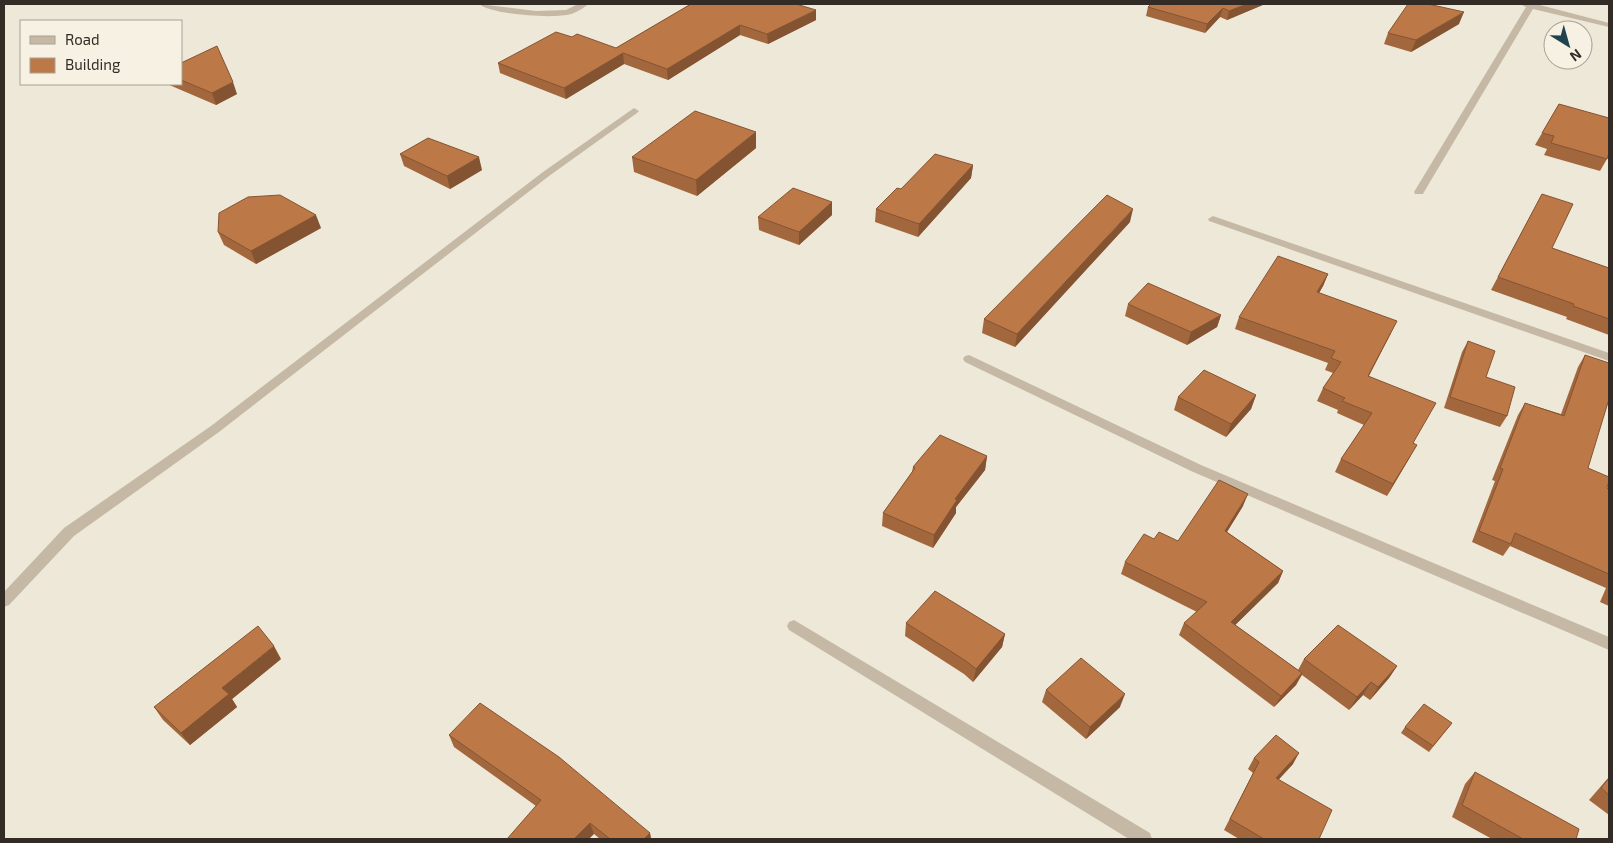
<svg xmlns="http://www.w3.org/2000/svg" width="1613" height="843" font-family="'Exo 2',sans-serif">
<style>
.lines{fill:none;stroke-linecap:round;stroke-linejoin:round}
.minor{fill:#c5b9a5;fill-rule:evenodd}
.wall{fill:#a3673d}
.shaded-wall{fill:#845432}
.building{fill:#bd7847;stroke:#845432}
</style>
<rect width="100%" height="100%" fill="#eee8d8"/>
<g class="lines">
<g class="minor">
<path d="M479,4L536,11L566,10L578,4H588C584,8 577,12 571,14C555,19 492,15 479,4Z"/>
<polygon points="1520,4 1536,4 1609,23 1609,27 1533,9 1424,192 1423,194 1415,194 1414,192 1526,7"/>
<polygon points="634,108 639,111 637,113 549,176 219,432 74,536 9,605 4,607 4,592 64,528 211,426 543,172"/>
<polygon points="1213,216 1609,353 1609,361 1209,221 1208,219"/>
<polygon points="969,355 1201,465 1609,637 1609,650 1191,471 965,362 963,359 965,356"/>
<polygon points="794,620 1150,833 1152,839 1129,839 789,630 787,626 789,622"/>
</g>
</g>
<g class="wall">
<polygon points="691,4 816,20 768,44 740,35 668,80 624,64 566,99 500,73 498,63 616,48"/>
<polygon points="1151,4 1265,4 1227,20 1220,17 1205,33 1146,16 1148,7"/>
<polygon points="1459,24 1411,52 1384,44 1388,33"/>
<polygon points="181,63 237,94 216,105 167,84 181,84"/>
<polygon points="1559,104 1607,159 1600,171 1544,155 1547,149 1535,145"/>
<polygon points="756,132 756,148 697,196 634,172 632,157"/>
<polygon points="400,154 482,170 450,189 404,166"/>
<polygon points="973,165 971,178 918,237 875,222 876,209"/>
<polygon points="1542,194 1552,248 1609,268 1609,335 1566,319 1567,317 1491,290"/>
<polygon points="832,202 832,215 799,245 759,230 758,217"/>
<polygon points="1130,222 1015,347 982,333 984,319"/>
<polygon points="321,228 256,264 224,245 218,232"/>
<polygon points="1328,274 1323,286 1319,293 1391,333 1369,376 1414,443 1410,457 1387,496 1335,472 1341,459 1364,425 1337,413 1338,410 1317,401 1323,388 1333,373 1325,370 1328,363 1235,329 1239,317"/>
<polygon points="1128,304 1221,315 1217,327 1187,345 1125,316"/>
<polygon points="1468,341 1486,377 1507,416 1500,427 1444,408 1462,352"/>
<polygon points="1585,355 1588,468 1607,488 1609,490 1609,606 1600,602 1606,588 1510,546 1503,556 1472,542 1495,481 1492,480 1518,415 1525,403 1561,414 1578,367"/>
<polygon points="1256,395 1251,409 1226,437 1174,410 1178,397"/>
<polygon points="987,456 985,470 956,507 956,513 933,548 882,526 883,513 912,472 913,467"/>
<polygon points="1243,506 1227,532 1283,571 1278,583 1235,625 1298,670 1304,659 1397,666 1389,678 1370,700 1363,695 1349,710 1302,675 1296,685 1274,707 1179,635 1184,623 1197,612 1121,574 1125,562 1154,539 1178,541"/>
<polygon points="906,623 1005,634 1002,647 973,682 964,674 905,636"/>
<polygon points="281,659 232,699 237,707 190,745 163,720 154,707"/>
<polygon points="1046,690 1120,707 1086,739 1042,702"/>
<polygon points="1452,723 1429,752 1401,733 1405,727"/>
<polygon points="449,735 650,833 651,839 600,839 594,834 536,806 454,747"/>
<polygon points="1254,758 1293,764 1278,780 1319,839 1239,839 1224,830 1253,773 1248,769"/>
<polygon points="1475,772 1576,839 1492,839 1452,817 1465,784"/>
<polygon points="1609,777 1609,815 1589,800"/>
</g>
<g class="shaded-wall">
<polygon points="1247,4 1265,4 1227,20 1229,11"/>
<polygon points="1223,8 1220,17 1205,33 1207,24"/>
<polygon points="816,10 816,20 768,44 767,34"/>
<polygon points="1464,12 1459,24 1411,52 1416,40"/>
<polygon points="740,25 740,35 668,80 667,69"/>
<polygon points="623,53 624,64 566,99 564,88"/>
<polygon points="233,82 237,94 216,105 212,93"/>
<polygon points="756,132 756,148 697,196 696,180"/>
<polygon points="479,157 482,170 450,189 447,176"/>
<polygon points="973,165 971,178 918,237 919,224"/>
<polygon points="832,202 832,215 799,245 799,232"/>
<polygon points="1133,209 1130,222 1015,347 1017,334"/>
<polygon points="316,215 321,228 256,264 251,251"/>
<polygon points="1328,274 1323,286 1312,305 1317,292"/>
<polygon points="1221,315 1217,327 1187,345 1191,332"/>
<polygon points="1397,321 1391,333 1362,388 1368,376"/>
<polygon points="1256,395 1251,409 1226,437 1231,424"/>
<polygon points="1417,445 1410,457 1387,496 1393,484"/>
<polygon points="987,456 985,470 956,507 956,513 933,548 934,535 955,499"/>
<polygon points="1248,494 1243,506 1220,543 1225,531"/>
<polygon points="1283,571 1278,583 1226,634 1231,622"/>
<polygon points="1005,634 1002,647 973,682 976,669"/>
<polygon points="274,646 281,659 232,699 237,707 190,745 181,733 222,688"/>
<polygon points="1397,666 1389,678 1370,700 1378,687"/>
<polygon points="1302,673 1296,685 1274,707 1281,696"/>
<polygon points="1371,682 1363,695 1349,710 1357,697"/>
<polygon points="1125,694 1120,707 1086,739 1090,727"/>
<polygon points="1299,753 1293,764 1269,790 1276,778"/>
<polygon points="590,823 594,834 589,839 574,839"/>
<polygon points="650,833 651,839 644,839"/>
</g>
<g class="building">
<polygon points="691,4 796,4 816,10 767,34 740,25 667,69 623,53 564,88 498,63 556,32 572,37 577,34 616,48"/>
<polygon points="1151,4 1247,4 1229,11 1223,8 1207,24 1148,7"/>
<polygon points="1408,4 1428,4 1464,12 1416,40 1388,33"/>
<polygon points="217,46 233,82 212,93 181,80 181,63"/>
<polygon points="1559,104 1609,118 1609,153 1607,159 1551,143 1554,136 1542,133"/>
<polygon points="695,111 756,132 696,180 632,157"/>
<polygon points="428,138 479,157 447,176 400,154"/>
<polygon points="935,154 973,165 919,224 876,209 897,188 901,189"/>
<polygon points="793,188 832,202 799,232 758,217"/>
<polygon points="1542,194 1573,204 1552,248 1609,268 1609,319 1573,306 1574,304 1498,277"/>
<polygon points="280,195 316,215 251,251 218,232 219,213 248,197"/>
<polygon points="1107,195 1133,209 1017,334 984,319"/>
<polygon points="1278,256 1328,274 1317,292 1397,321 1368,376 1436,403 1413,443 1417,445 1393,484 1341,459 1372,413 1342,401 1345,398 1323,388 1341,362 1331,358 1335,351 1239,317"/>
<polygon points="1148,283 1221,315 1191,332 1128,304"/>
<polygon points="1468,341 1495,351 1486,377 1515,387 1507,416 1450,397"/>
<polygon points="1585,355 1609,363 1609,399 1588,468 1609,477 1609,481 1607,488 1609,490 1609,574 1515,533 1511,544 1479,531 1503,469 1500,468 1525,403 1564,416"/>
<polygon points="1204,370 1256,395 1231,424 1178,397"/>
<polygon points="940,435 987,456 955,499 957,500 934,535 883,513 915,468 913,467"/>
<polygon points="1219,480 1248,494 1225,531 1283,571 1231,622 1302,673 1281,696 1184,623 1207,602 1125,562 1144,534 1154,539 1159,532 1178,541"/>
<polygon points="935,591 1005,634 976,669 966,661 906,623"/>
<polygon points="1338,625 1397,666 1378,687 1371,682 1357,697 1304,659"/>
<polygon points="258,626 274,646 222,688 229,694 181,733 154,707"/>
<polygon points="1081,658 1125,694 1090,727 1046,690"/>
<polygon points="480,703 559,757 650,833 644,839 610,839 590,823 574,839 507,839 541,800 449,735"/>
<polygon points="1424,704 1452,723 1433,746 1405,727"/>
<polygon points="1276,735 1299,753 1276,778 1332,810 1319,839 1264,839 1230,819 1259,762 1254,758"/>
<polygon points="1475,772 1579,829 1576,839 1523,839 1462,805"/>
<polygon points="1609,778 1609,795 1601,788"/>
</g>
<rect width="1613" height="843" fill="none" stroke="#322b26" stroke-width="10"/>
<rect x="20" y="20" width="162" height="65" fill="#f7f1e3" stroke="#a8a297"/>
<rect x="30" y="36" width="25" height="8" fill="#c5b9a5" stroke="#a8a297"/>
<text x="65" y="45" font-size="15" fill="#322b26">Road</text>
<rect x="30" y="58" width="25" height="15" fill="#bd7847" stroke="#a8a297"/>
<text x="65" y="70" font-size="15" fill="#322b26">Building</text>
<g transform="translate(1568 45) rotate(143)"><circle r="24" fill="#f7f1e3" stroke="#a8a297"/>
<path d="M0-4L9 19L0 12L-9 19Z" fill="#1f4450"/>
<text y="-8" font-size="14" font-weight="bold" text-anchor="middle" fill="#322b26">N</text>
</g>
</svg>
